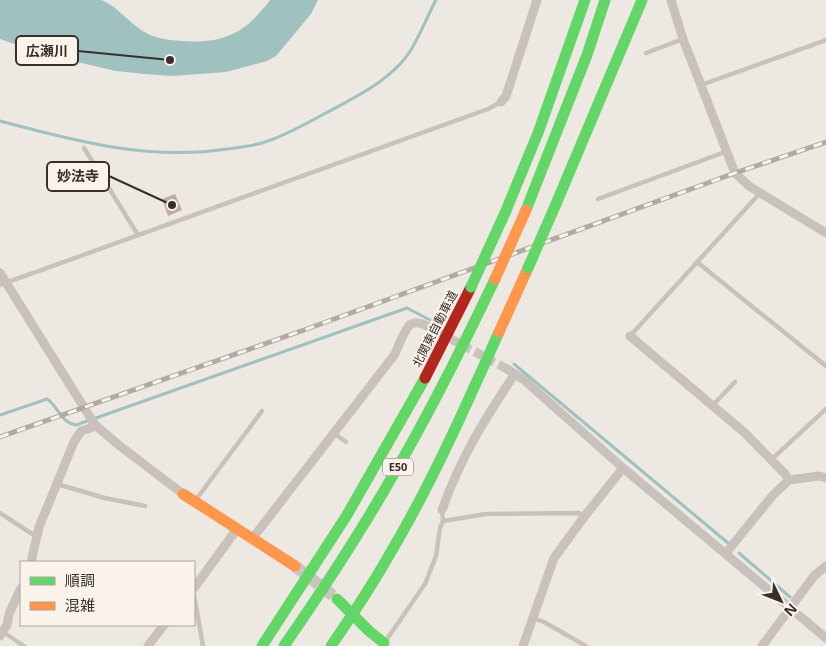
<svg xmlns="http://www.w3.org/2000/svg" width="826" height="646" font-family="'Noto Sans','Noto Sans JP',sans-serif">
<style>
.water{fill:#9fc1bf}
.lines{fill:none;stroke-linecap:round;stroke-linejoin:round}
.stream{stroke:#9fc1bf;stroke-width:3}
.building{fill:#c2aca5}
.street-tunnel{stroke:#cac3be;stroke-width:9;stroke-dasharray:9 4.5;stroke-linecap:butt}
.secondary-tunnel{stroke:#cac3be;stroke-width:12;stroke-dasharray:12 6;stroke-linecap:butt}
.lane{stroke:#c8c1bc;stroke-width:4.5}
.street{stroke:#c8c1bc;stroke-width:9}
.fast{stroke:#63d668;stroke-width:11}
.slow{stroke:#ff974d;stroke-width:11}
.jam{stroke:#b3261e;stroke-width:11}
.rail-casing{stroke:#b0aaa6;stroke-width:5}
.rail{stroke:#faf3eb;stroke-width:3;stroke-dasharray:9;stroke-linecap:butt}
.fast-bridge{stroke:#63d668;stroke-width:11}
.slow-bridge{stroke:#ff974d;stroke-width:11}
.labels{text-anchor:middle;stroke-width:4;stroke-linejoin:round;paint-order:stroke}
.shield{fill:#faf3eb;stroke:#736964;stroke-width:1}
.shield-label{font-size:11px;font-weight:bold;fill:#392e2a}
.street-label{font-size:12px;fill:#392e2a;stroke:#faf3eb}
.leader{fill:none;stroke:#392e2a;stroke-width:2}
.callout-dot{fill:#392e2a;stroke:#faf3eb;stroke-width:2}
.callout{fill:#faf3eb;stroke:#392e2a;stroke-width:2}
.callout-label{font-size:14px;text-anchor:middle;font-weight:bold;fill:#392e2a}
</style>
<rect width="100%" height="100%" fill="#eee8e3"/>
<path class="water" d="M0,0H102C120,8 130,25 148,34C158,39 170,40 181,41C222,44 245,34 270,0H318L311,14L276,56L267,61L226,72L172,76L145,74L116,71L38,53L37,56L34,55L35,51L0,39Z"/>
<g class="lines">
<g class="stream">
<path d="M0,121C74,141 150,161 227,149C241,147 255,146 268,141C288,134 307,123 326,113C352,99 381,85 401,63C415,49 426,18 436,0"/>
<polyline points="514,364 728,543"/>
<path d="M0,415L47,399C59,407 60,422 76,425L407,308L430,320"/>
<polyline points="739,553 790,597"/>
</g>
</g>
<polygon class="building" points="175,194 182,210 168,216 162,199"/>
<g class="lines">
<polyline class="street-tunnel" points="427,326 507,369"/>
<polyline class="secondary-tunnel" points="295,566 337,599"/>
<g class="lane">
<polyline points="646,53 683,39"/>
<polyline points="701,85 826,40"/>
<polyline points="84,148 138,235"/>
<polyline points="598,199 725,152"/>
<polyline points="697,262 826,366"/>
<polyline points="0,285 488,109 501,102"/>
<polyline points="630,336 760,193"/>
<polyline points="713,405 735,382"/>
<polyline points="334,433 346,442"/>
<polyline points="771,460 826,409"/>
<polyline points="57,484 105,498 145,506"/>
<polyline points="195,501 262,411"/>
<polyline points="442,510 443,521 486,514 579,513 584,516"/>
<polyline points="0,513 32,534 37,535"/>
<polyline points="194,595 203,646"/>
<polyline points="533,618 544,622 586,646"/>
<polyline points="3,632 24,646"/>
<polyline points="385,642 425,584 436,556 440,528 443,521"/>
</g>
<g class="street">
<polyline points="671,0 683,39 735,173 749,186 826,233"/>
<polyline points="501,102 506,96 537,0"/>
<polyline points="0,273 95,425 120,446 183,494"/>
<polyline points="630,336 745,433 785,474 789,480"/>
<polyline points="507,369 524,380 623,468 826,638"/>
<path d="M442,510C460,459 485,418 515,374"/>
<path d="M252,539L395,354C398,347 405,328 411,324C416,321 423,324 427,326"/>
<polyline points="726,553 773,495 789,480 819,476 826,478"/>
<polyline points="31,562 39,527 74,442 81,431 97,426"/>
<polyline points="194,588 237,529"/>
<polyline points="0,636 7,625 9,614 21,588"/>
<polyline points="148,646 164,625"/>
<polyline points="523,646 554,558 584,517 623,468"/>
<polyline points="762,646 814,576 826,566"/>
</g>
<g class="fast">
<polyline points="556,204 642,0"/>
<polyline points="526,210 587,55 605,0"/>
<polyline points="505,213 538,133 585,0"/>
<polyline points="337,599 369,631 384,643"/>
<polyline points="262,646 347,515 425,378"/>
<path d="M284,646C322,591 359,535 392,477C430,413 463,346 495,279"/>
<path d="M331,646C351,617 371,587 388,557C431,485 465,408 499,332"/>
</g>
<g class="slow">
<polyline points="499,332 528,268"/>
<polyline points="183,494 295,566"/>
</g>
<polyline class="jam" points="425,378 471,287"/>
<g class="rail-casing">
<polyline id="rail" points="0,437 304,330 735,173 826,142"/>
</g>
<use href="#rail" class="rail"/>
<g class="fast-bridge">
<polyline points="528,268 556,204"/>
<polyline points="471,287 505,213"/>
</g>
<polyline class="slow-bridge" points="495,279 526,210"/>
</g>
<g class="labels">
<rect class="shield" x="383" y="458.5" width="30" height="17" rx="4"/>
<g class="shield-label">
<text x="398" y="471">E50</text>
</g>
<g class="street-label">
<text transform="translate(435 329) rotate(-63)" y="4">北関東自動車道</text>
</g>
</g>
<path class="leader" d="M170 60L78 51M172 205L109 176"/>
<g class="callout-dot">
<circle cx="170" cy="60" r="5"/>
<circle cx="172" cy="205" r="5"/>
</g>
<g class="callout">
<rect x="16" y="36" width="62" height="29" rx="5"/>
<rect x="47" y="162" width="62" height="29" rx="5"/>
</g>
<g class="callout-label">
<text x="47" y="56">広瀬川</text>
<text x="78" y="181">妙法寺</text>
</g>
<rect x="20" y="561" width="175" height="65" fill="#faf3eb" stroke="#ada49e"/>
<rect x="30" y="577" width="25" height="8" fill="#63d668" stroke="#ada49e"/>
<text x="65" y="586" font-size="15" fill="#392e2a">順調</text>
<rect x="30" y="602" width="25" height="8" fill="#ff974d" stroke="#ada49e"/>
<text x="65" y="611" font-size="15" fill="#392e2a">混雑</text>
<g transform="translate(781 601) rotate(133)" stroke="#faf3eb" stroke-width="4" paint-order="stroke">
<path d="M0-4L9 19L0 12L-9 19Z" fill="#392e2a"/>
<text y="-8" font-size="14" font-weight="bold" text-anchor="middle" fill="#392e2a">N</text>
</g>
</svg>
